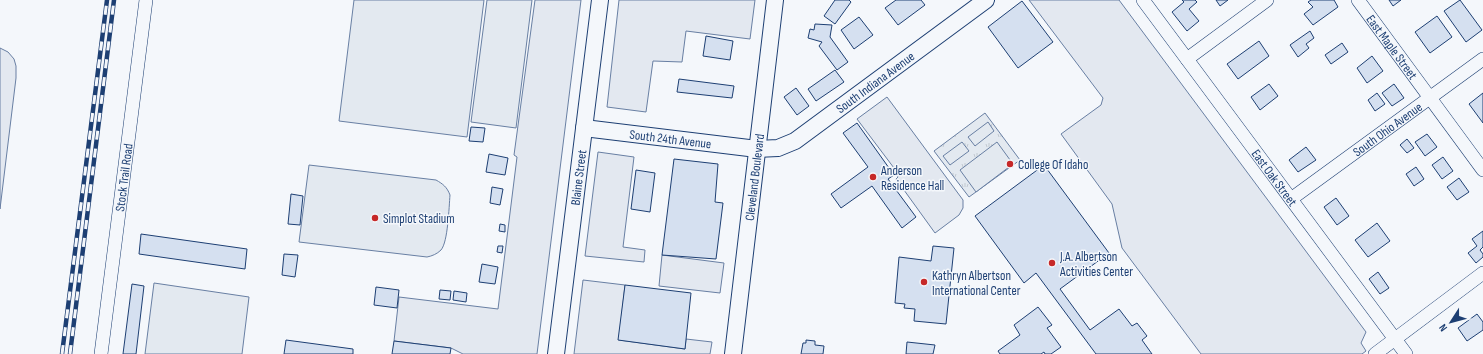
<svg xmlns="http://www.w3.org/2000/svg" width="1483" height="354" font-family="'Sofia Sans Condensed',sans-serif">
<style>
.grass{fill:url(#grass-tufts);stroke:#687fa3}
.pitch{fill:#e3e9f0;stroke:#687fa3}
.parking{fill:#e3e8f0;stroke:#687fa3}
.building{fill:#d5e0f0;stroke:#1d3f73}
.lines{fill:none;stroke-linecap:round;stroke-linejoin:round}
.minor-casing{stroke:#1d3f73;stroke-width:14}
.major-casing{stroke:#1d3f73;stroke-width:18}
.minor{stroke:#f4f7fb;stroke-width:13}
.major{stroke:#f4f7fb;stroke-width:16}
.rail-casing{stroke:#1d3f73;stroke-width:4.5}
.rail{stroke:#f4f7fb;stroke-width:3;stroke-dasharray:9;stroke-linecap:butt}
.poi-dot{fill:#c62828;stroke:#f4f7fb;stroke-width:1.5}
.labels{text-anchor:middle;stroke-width:3;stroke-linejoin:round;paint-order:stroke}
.street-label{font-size:13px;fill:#1d3f73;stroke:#f4f7fb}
.poi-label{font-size:13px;fill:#1d3f73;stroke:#f4f7fb;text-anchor:start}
</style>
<defs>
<pattern id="grass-tufts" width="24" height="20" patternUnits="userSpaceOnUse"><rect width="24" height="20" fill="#e3e9f0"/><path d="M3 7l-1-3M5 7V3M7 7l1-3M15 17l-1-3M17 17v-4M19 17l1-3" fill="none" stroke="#c2c9d1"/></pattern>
</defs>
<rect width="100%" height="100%" fill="#f4f7fb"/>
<polygon class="grass" points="985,113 1020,160 969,197 934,151"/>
<g class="pitch">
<polygon points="354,0 484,0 467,137 339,121"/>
<polygon points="487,0 532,0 516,128 471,122"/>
<polygon points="988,122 994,131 975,146 968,137"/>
<polygon points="962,142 969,151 950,165 943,156"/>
<polygon points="997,142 1013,164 976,192 960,170"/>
<path d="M309,165L436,180C443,184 447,187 450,195C449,207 448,242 441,250C437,254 432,256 427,257L299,242Z"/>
<polygon points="154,283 249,297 242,354 145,354"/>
</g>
<g class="parking">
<polygon points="535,0 581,0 537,354 463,354 451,348 394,341 399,297 498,309 517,157 514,155"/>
<polygon points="619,0 755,0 750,39 686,31 682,62 653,61 646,112 607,107"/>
<polygon points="1029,0 1119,0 1366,332 1361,343 1366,351 1362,354 1201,354 1122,248 1112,204 1061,134 1101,105 1103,98"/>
<polygon points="0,48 8,52 14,59 16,66 16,78 0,209"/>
<polygon points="887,97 963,200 963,208 959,215 935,233 896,179 898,177 895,173 897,172 857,119"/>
<polygon points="598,152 634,157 623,247 645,250 644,262 585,256"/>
<polygon points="662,255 724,263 720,293 659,286"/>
<polygon points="583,280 625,285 619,340 685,349 686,339 712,342 710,354 574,354"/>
</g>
<g class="building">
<polygon points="835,0 849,0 851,2 835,24 824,16"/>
<polygon points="896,0 921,0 925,5 898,25 885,8"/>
<polygon points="1182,0 1195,0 1197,2 1189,9 1199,21 1187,31 1172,12 1184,2"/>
<polygon points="1216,0 1228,0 1220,6"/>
<polygon points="1311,0 1334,0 1338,7 1313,25 1304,14 1313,7 1308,2"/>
<polygon points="1389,0 1401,0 1393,6"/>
<polygon points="1460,0 1482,30 1466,42 1444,11"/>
<polygon points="1022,1 1053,42 1018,68 988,27"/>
<polygon points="1437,16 1452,37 1430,53 1415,32"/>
<polygon points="859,17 873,35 854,49 841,30"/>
<polygon points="815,24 832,25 830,37 848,62 837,70 819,46 822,42 808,38 810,29 814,30"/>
<polygon points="1310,31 1314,38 1306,44 1309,48 1298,57 1290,45"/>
<polygon points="706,36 733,41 730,60 703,56"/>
<polygon points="1259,41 1269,56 1238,79 1227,64"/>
<polygon points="1342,43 1348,52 1331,64 1325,55"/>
<polygon points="1372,56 1383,71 1367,83 1357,68"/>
<polygon points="835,70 844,82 816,101 808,89"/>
<polygon points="679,79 734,86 732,98 677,92"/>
<polygon points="1269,84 1278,96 1260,110 1251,97"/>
<polygon points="1394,84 1404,98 1392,106 1382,93"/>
<polygon points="796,88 809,106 797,115 784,97"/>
<polygon points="1377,93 1385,104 1375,111 1368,100"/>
<polygon points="1483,93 1483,123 1469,104"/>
<polygon points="857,123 894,175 888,179 916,217 902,228 872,186 841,208 831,194 868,167 843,133"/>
<polygon points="471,127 485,128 483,142 469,141"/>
<polygon points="1427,134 1437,147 1425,156 1415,142"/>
<polygon points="1407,139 1414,148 1407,153 1400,145"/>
<polygon points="1306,147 1316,160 1298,172 1289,160"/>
<polygon points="489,154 508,158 505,175 486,172"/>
<polygon points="1443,157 1453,171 1442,179 1432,165"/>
<polygon points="674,159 718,164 715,202 723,203 716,259 662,255"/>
<polygon points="1044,165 1109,253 1060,289 1090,330 1119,309 1132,326 1137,323 1147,336 1142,340 1152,354 1096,354 1036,273 1024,283 975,216"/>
<polygon points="1416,167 1424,179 1414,186 1406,174"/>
<polygon points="636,170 655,173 650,212 631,209"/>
<polygon points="1459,178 1469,192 1457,200 1447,187"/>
<polygon points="492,187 503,189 500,205 490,203"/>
<polygon points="291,194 303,196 300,225 288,224"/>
<polygon points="1336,198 1349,216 1337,225 1324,207"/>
<polygon points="1377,223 1390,241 1368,257 1355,240"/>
<polygon points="500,224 505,225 505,232 499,231"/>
<polygon points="1483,231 1483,247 1480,250 1483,254 1483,257 1476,263 1468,253 1477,246 1472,239"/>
<polygon points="141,234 247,249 245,269 139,254"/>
<polygon points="498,246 503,246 502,253 497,252"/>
<polygon points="933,246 954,248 946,324 914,321 915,309 904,308 905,304 895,303 899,257 931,261"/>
<polygon points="284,254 298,255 295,277 282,275"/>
<polygon points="482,264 498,267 495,284 479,282"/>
<polygon points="1378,272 1389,288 1380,294 1369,279"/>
<polygon points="132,284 144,286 136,354 123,354"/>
<polygon points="625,285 691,293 685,349 618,340"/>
<polygon points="376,287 399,290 397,308 374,305"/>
<polygon points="440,290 451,291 450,300 439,299"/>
<polygon points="454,291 467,293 466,302 453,300"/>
<polygon points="1038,307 1052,325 1047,328 1061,347 1051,354 1045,354 1044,352 1041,354 1000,354 998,351 1020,335 1014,325"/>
<polygon points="1477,314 1483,322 1483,330 1467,341 1458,328"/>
<polygon points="286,340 353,349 353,354 284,354"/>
<polygon points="806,340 815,341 815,345 824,346 823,354 801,354 803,343 806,343"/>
<polygon points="394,341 451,348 450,354 392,354"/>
<polygon points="907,342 935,345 933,354 906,354"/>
</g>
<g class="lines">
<g class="minor-casing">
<g id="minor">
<path id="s1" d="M1143,0L1406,354"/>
<path id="s2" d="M1358,0L1483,170"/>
<polyline points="1187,59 1267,0"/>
<path id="s3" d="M1291,199L1483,59"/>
<path id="s4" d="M101,354L146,0"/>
<polyline points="1375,354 1483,273"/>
</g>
</g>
<g class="major-casing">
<g id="major">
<path id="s5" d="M584,128L757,149L778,148L795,141L986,0"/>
<path id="s6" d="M556,354L600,0"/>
<path id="s7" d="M733,354L775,0"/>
</g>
</g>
<use href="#minor" class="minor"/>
<use href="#major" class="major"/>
<g class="rail-casing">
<g id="rail">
<polyline points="62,354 107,0"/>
<polyline points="70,354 114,0"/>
</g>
</g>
<use href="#rail" class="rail"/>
</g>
<g class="poi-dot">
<circle cx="1010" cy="164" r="4"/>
<circle cx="873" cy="177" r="4"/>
<circle cx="375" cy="218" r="4"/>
<circle cx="1052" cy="263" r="4"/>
<circle cx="924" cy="282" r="4"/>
</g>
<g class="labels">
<g class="street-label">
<text dy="5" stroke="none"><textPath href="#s2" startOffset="58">East Maple Street</textPath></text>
<text dy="5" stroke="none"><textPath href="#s5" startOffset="313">South Indiana Avenue</textPath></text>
<text dy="5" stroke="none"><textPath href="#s3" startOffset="119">South Ohio Avenue</textPath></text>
<text dy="5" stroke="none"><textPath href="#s5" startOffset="87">South 24th Avenue</textPath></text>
<text dy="5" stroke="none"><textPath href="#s4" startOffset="178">Stock Trail Road</textPath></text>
<text dy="5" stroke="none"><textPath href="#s6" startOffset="178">Blaine Street</textPath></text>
<text dy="5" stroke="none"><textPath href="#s7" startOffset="178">Cleveland Boulevard</textPath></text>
<text dy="5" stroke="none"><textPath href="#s1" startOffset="221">East Oak Street</textPath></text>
</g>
<g class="poi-label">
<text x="1018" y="169">College Of Idaho</text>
<text x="881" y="175">Anderson<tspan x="881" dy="15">Residence Hall</tspan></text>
<text x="383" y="223">Simplot Stadium</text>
<text x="1060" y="261">J.A. Albertson<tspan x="1060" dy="15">Activities Center</tspan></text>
<text x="932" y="280">Kathryn Albertson<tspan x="932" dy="15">International Center</tspan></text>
</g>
</g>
<g transform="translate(1451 322) rotate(234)" stroke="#f4f7fb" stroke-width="3" paint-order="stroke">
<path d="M0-3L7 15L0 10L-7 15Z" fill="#1d3f73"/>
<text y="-6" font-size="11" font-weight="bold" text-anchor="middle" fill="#1d3f73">N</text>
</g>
</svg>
